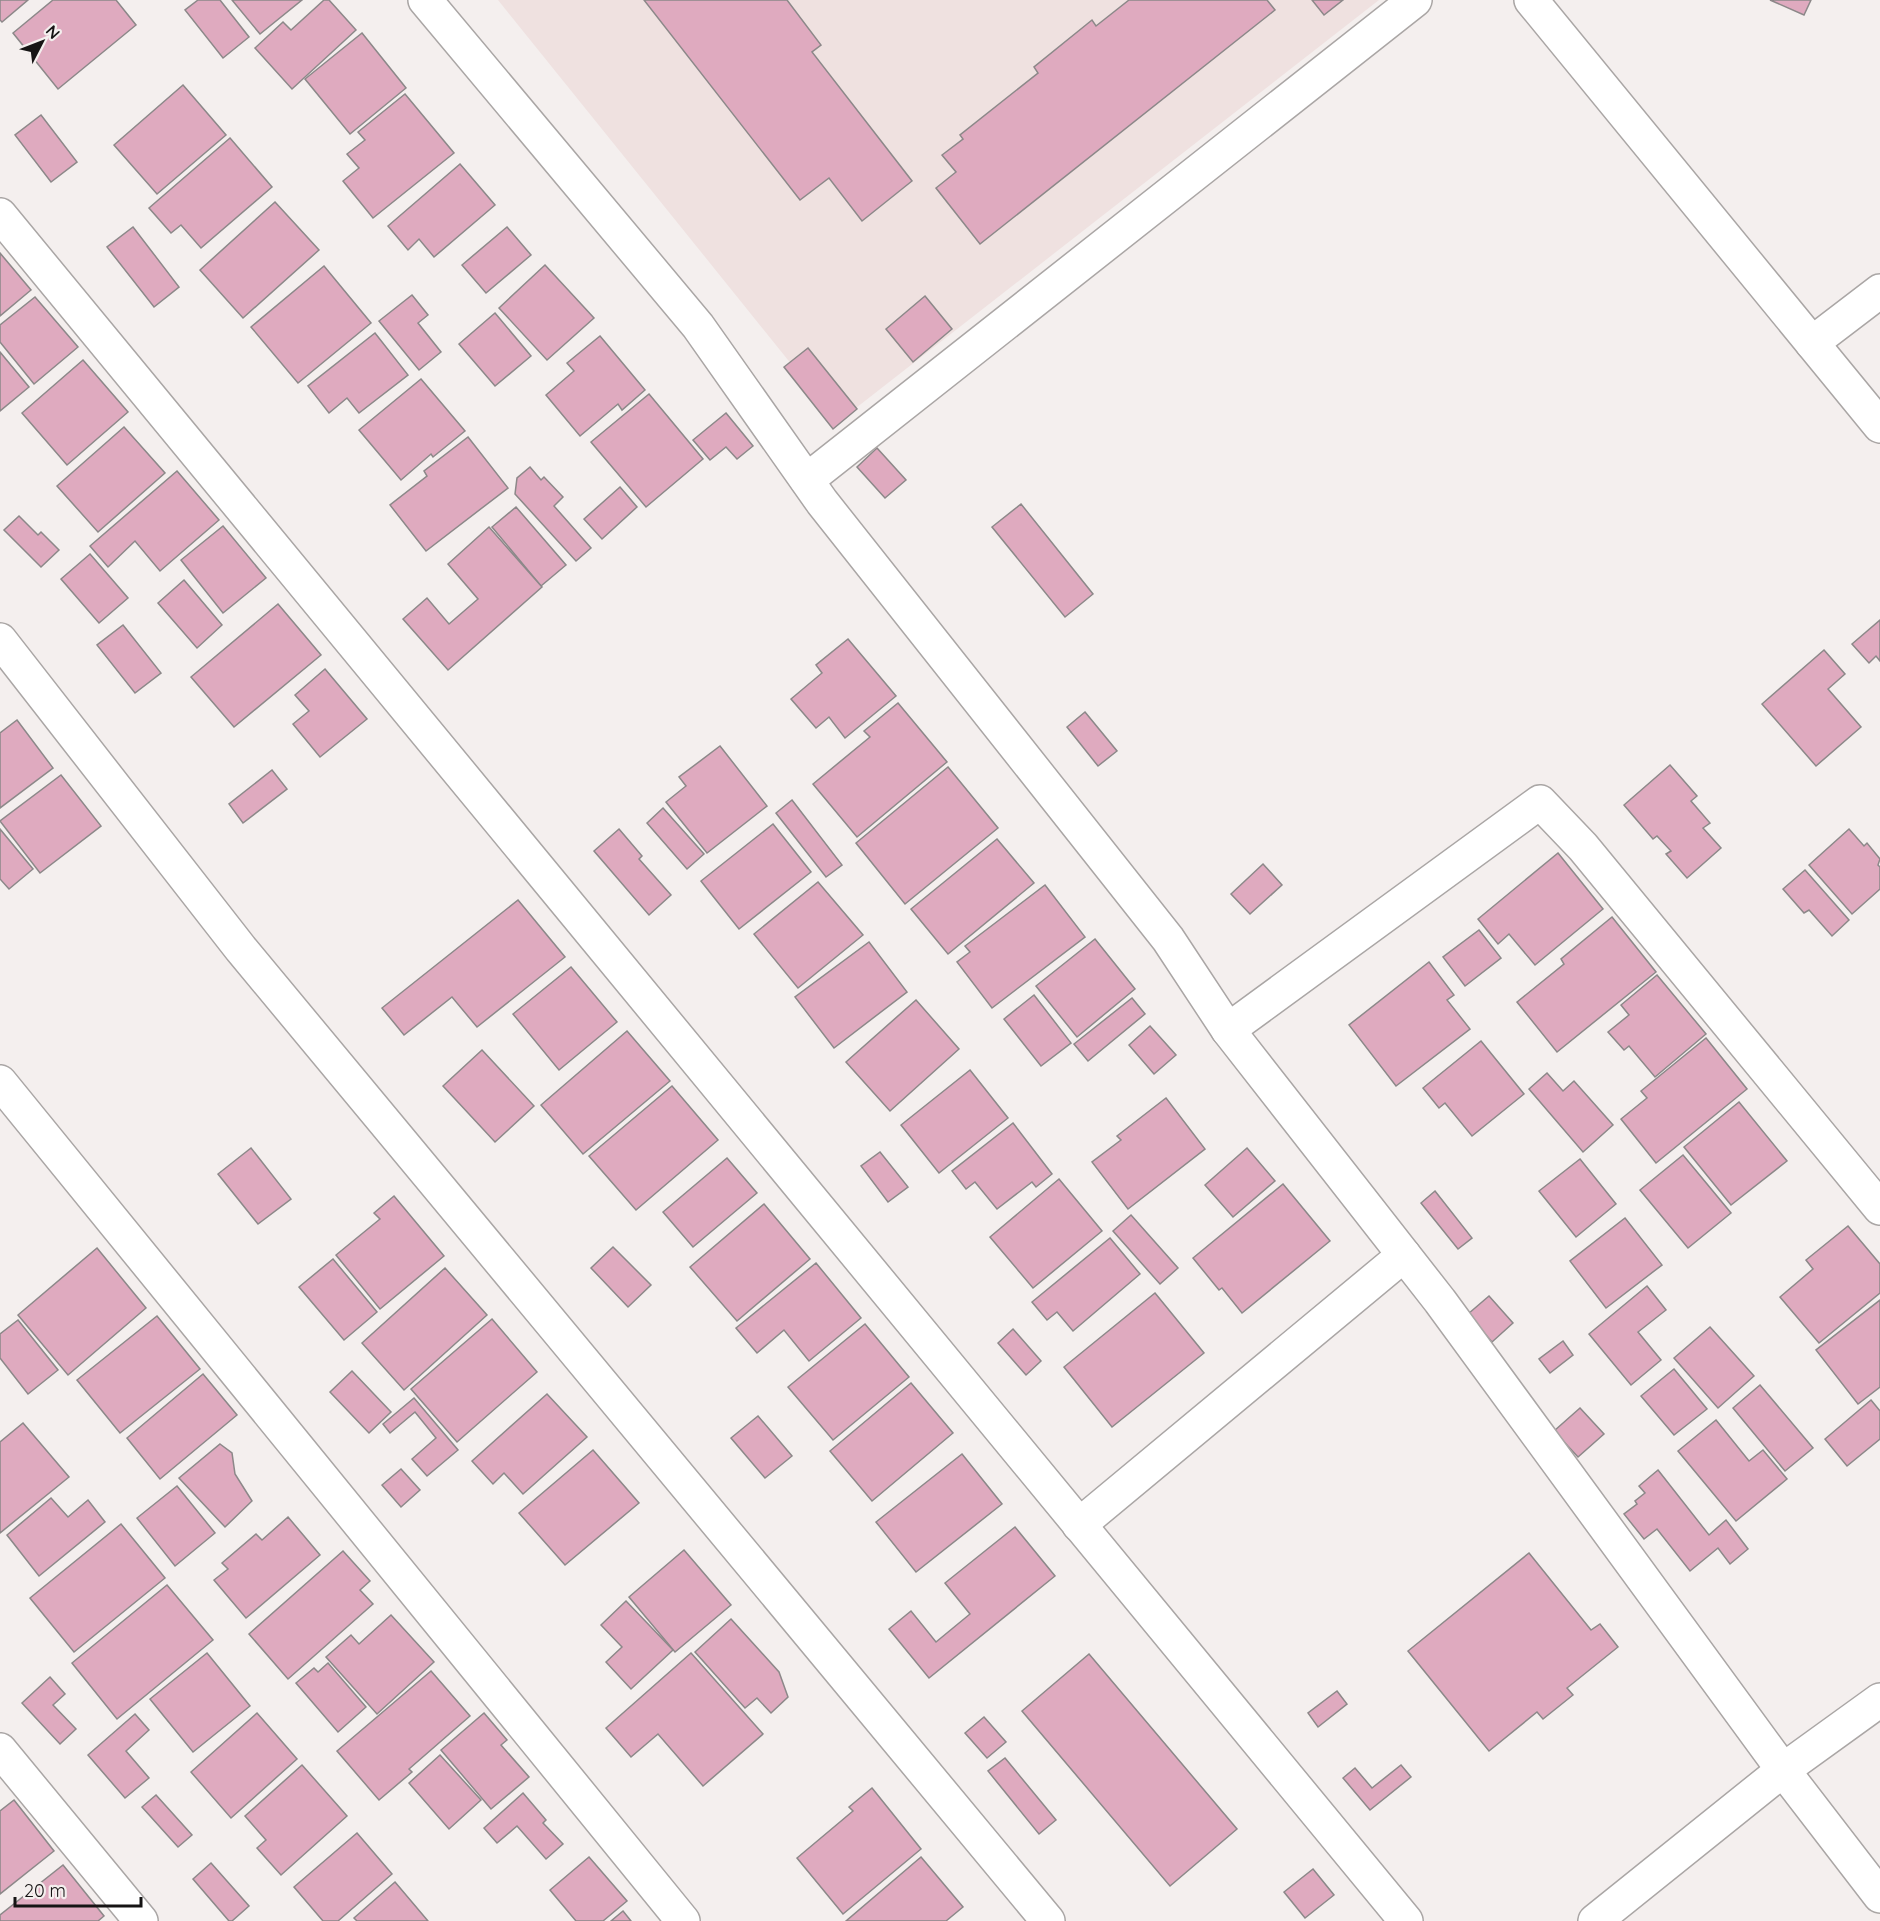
<svg xmlns="http://www.w3.org/2000/svg" width="1880" height="1921" font-family="Quicksand,sans-serif">
<style>
.built{fill:#efe1e0}
.building{fill:#dfaabf;stroke:#8c8889;stroke-width:1.5}
.lines{fill:none;stroke-linecap:round;stroke-linejoin:round}
.minor-casing{stroke:#aaa6a5;stroke-width:36}
.minor{stroke:#fff;stroke-width:33}
</style>
<rect width="100%" height="100%" fill="#f4efee"/>
<polygon class="built" points="498,0 1379,0 838,422"/>
<g class="building">
<polygon points="0,0 28,0 2,22 0,20"/>
<polygon points="53,0 116,0 136,25 58,89 13,33"/>
<polygon points="198,0 220,0 249,37 223,58 185,10"/>
<polygon points="232,0 302,0 260,34"/>
<polygon points="324,0 329,0 356,30 292,89 255,48 283,22 291,30"/>
<polygon points="644,0 787,0 821,45 812,52 912,181 862,221 829,178 800,200"/>
<polygon points="1129,0 1267,0 1275,10 980,244 936,188 956,172 942,155 963,139 960,135 1038,73 1034,67 1092,20 1096,26"/>
<polygon points="1312,0 1343,0 1324,15"/>
<polygon points="1770,0 1811,0 1804,15"/>
<polygon points="362,33 406,88 350,134 305,79"/>
<polygon points="183,85 226,135 157,194 114,145"/>
<polygon points="405,94 454,153 373,218 343,181 359,168 347,154 365,140 358,132"/>
<polygon points="41,115 77,162 51,182 15,135"/>
<polygon points="230,138 272,187 201,248 181,225 171,233 149,208"/>
<polygon points="460,164 495,205 434,257 419,239 408,250 388,226"/>
<polygon points="275,202 319,250 243,318 200,270"/>
<polygon points="133,227 179,287 154,307 107,247"/>
<polygon points="507,227 531,255 486,293 462,265"/>
<polygon points="0,253 31,290 0,316"/>
<polygon points="545,265 594,318 547,360 499,308"/>
<polygon points="324,266 371,323 298,383 251,327"/>
<polygon points="412,295 428,315 418,323 441,352 419,370 379,321"/>
<polygon points="925,296 952,329 913,362 886,329"/>
<polygon points="35,297 78,347 34,384 0,342 0,325"/>
<polygon points="495,313 531,356 495,386 459,344"/>
<polygon points="375,333 408,375 359,413 347,398 329,413 308,386"/>
<polygon points="600,336 645,390 622,410 618,404 580,436 546,395 574,371 567,363"/>
<polygon points="808,348 857,409 833,429 784,367"/>
<polygon points="0,352 29,387 0,411"/>
<polygon points="83,360 128,412 67,465 22,413"/>
<polygon points="421,379 465,431 433,457 431,454 401,480 359,430"/>
<polygon points="649,394 703,459 646,507 591,442"/>
<polygon points="726,413 753,446 737,459 726,447 710,460 693,440"/>
<polygon points="124,427 165,473 98,532 57,486"/>
<polygon points="468,437 508,488 426,551 390,505 427,476 424,471"/>
<polygon points="877,448 906,480 885,498 857,467"/>
<polygon points="530,467 541,480 544,477 563,497 554,506 591,548 576,561 515,494 517,478"/>
<polygon points="177,471 219,520 160,571 135,541 108,567 90,546"/>
<polygon points="620,487 637,507 602,539 584,519"/>
<polygon points="1021,504 1093,594 1065,617 992,527"/>
<polygon points="516,507 566,565 541,586 492,527"/>
<polygon points="19,516 38,535 41,532 59,550 41,567 4,530"/>
<polygon points="223,526 266,578 223,613 181,560"/>
<polygon points="489,527 542,587 448,670 403,619 427,598 449,624 478,599 448,564"/>
<polygon points="90,554 128,598 99,623 61,579"/>
<polygon points="184,580 222,625 197,648 158,603"/>
<polygon points="278,604 321,655 234,727 191,677"/>
<polygon points="1880,620 1880,661 1876,656 1869,663 1852,644"/>
<polygon points="123,625 161,673 135,693 97,645"/>
<polygon points="848,639 896,696 845,738 829,717 816,728 791,699 822,673 816,665"/>
<polygon points="1824,650 1845,674 1828,689 1861,727 1816,766 1762,704"/>
<polygon points="325,669 367,719 320,757 293,724 309,711 295,695"/>
<polygon points="898,703 947,762 857,837 813,784 870,737 864,731"/>
<polygon points="1085,712 1117,751 1098,766 1067,727"/>
<polygon points="17,720 53,768 0,808 0,733"/>
<polygon points="720,746 767,806 707,853 666,802 686,786 679,777"/>
<polygon points="1670,765 1697,796 1691,801 1710,823 1703,828 1721,848 1687,878 1666,854 1671,851 1657,836 1653,839 1624,805"/>
<polygon points="948,767 998,828 905,904 856,843"/>
<polygon points="272,770 287,789 243,823 229,804"/>
<polygon points="61,775 101,826 40,873 0,821"/>
<polygon points="792,800 842,865 826,877 776,813"/>
<polygon points="663,808 704,854 687,869 647,823"/>
<polygon points="773,824 811,872 739,929 701,881"/>
<polygon points="0,829 33,869 9,889 0,879"/>
<polygon points="619,829 642,856 639,859 671,895 649,915 594,851"/>
<polygon points="1849,829 1864,846 1867,843 1880,859 1878,865 1880,867 1880,889 1852,914 1809,865"/>
<polygon points="997,839 1034,883 948,954 911,909"/>
<polygon points="1558,853 1603,909 1535,965 1509,934 1498,944 1478,919"/>
<polygon points="1263,864 1282,885 1250,914 1231,894"/>
<polygon points="1805,870 1849,920 1832,936 1809,910 1804,913 1783,889"/>
<polygon points="818,882 863,935 798,988 754,934"/>
<polygon points="1045,885 1085,937 992,1008 957,962 970,952 965,946"/>
<polygon points="518,900 565,957 477,1027 452,997 404,1035 382,1008"/>
<polygon points="1612,917 1656,972 1557,1052 1517,1002 1564,964 1561,959"/>
<polygon points="1479,930 1501,958 1465,986 1443,957"/>
<polygon points="1095,939 1135,989 1077,1037 1036,986"/>
<polygon points="869,942 907,992 834,1048 795,997"/>
<polygon points="1429,962 1454,995 1447,1000 1470,1029 1396,1086 1349,1025"/>
<polygon points="571,967 617,1022 559,1070 513,1014"/>
<polygon points="1657,975 1706,1034 1655,1077 1629,1046 1624,1050 1608,1032 1629,1015 1621,1005"/>
<polygon points="1034,995 1071,1043 1041,1066 1004,1019"/>
<polygon points="1132,998 1145,1014 1088,1061 1074,1044"/>
<polygon points="916,1000 959,1049 890,1111 846,1062"/>
<polygon points="1150,1026 1176,1055 1154,1074 1129,1045"/>
<polygon points="627,1031 670,1081 583,1154 541,1105"/>
<polygon points="1706,1038 1747,1089 1656,1163 1621,1119 1647,1098 1641,1091"/>
<polygon points="1481,1041 1524,1094 1472,1136 1445,1103 1439,1108 1423,1088"/>
<polygon points="482,1050 534,1106 495,1142 443,1086"/>
<polygon points="970,1070 1008,1118 939,1173 901,1125"/>
<polygon points="1547,1073 1563,1091 1574,1081 1613,1125 1583,1152 1529,1089"/>
<polygon points="672,1086 718,1140 636,1210 589,1156"/>
<polygon points="1166,1098 1205,1149 1128,1209 1092,1162 1121,1140 1117,1136"/>
<polygon points="1739,1102 1787,1161 1731,1205 1684,1147"/>
<polygon points="1013,1123 1052,1174 1036,1187 1032,1182 997,1209 975,1182 966,1189 952,1171"/>
<polygon points="251,1148 291,1199 258,1224 218,1174"/>
<polygon points="1247,1148 1275,1181 1233,1217 1205,1185"/>
<polygon points="880,1152 908,1187 888,1202 861,1166"/>
<polygon points="1683,1155 1731,1213 1688,1248 1640,1190"/>
<polygon points="727,1158 757,1193 693,1247 663,1212"/>
<polygon points="1580,1159 1616,1204 1576,1237 1539,1191"/>
<polygon points="1059,1179 1102,1231 1033,1288 990,1237"/>
<polygon points="1283,1184 1330,1241 1242,1313 1222,1288 1219,1290 1193,1258"/>
<polygon points="1435,1191 1472,1238 1458,1249 1421,1203"/>
<polygon points="394,1196 444,1256 380,1309 336,1255 380,1219 374,1213"/>
<polygon points="764,1204 810,1259 737,1321 690,1267"/>
<polygon points="1131,1215 1178,1268 1160,1284 1113,1231"/>
<polygon points="1625,1218 1662,1265 1606,1308 1570,1261"/>
<polygon points="1848,1226 1880,1264 1880,1293 1819,1343 1780,1297 1813,1269 1806,1260"/>
<polygon points="1110,1238 1140,1274 1073,1331 1057,1312 1047,1320 1032,1302"/>
<polygon points="613,1247 651,1285 628,1307 591,1268"/>
<polygon points="97,1248 146,1308 68,1375 18,1315"/>
<polygon points="333,1259 377,1312 344,1340 299,1287"/>
<polygon points="816,1263 861,1318 809,1361 784,1330 757,1353 736,1328"/>
<polygon points="445,1268 487,1315 404,1390 362,1343"/>
<polygon points="1647,1286 1666,1310 1638,1332 1661,1360 1631,1385 1589,1334"/>
<polygon points="1155,1293 1204,1353 1112,1427 1064,1367"/>
<polygon points="1489,1296 1513,1323 1492,1342 1468,1314"/>
<polygon points="1880,1300 1880,1387 1858,1404 1816,1350"/>
<polygon points="157,1316 200,1369 120,1433 77,1380"/>
<polygon points="492,1319 537,1372 457,1442 411,1389"/>
<polygon points="18,1320 58,1370 28,1394 0,1358 0,1334"/>
<polygon points="865,1324 909,1377 833,1440 788,1387"/>
<polygon points="1710,1327 1754,1376 1718,1408 1674,1358"/>
<polygon points="1013,1329 1041,1361 1026,1375 998,1343"/>
<polygon points="1563,1341 1573,1355 1550,1373 1539,1359"/>
<polygon points="1674,1369 1707,1409 1674,1435 1641,1396"/>
<polygon points="352,1371 391,1412 369,1433 330,1392"/>
<polygon points="203,1374 237,1415 160,1479 127,1438"/>
<polygon points="911,1383 953,1433 872,1501 830,1451"/>
<polygon points="1760,1385 1813,1448 1785,1471 1733,1408"/>
<polygon points="547,1394 587,1437 523,1494 504,1473 493,1484 472,1461"/>
<polygon points="414,1398 458,1450 427,1476 412,1459 436,1438 415,1412 390,1433 383,1424"/>
<polygon points="1871,1400 1880,1411 1880,1439 1847,1466 1825,1439"/>
<polygon points="1580,1408 1604,1434 1578,1457 1554,1431"/>
<polygon points="758,1416 792,1456 765,1478 731,1438"/>
<polygon points="1716,1420 1749,1461 1763,1450 1787,1479 1736,1521 1678,1451"/>
<polygon points="23,1423 69,1477 0,1533 0,1442"/>
<polygon points="220,1444 232,1453 235,1474 252,1501 225,1527 179,1478"/>
<polygon points="593,1450 639,1503 565,1565 519,1513"/>
<polygon points="962,1454 1002,1504 916,1572 876,1522"/>
<polygon points="401,1469 420,1490 401,1507 382,1485"/>
<polygon points="1658,1470 1709,1535 1726,1520 1748,1549 1730,1564 1718,1548 1690,1571 1657,1529 1644,1539 1624,1514 1637,1504 1635,1501 1645,1493 1639,1486"/>
<polygon points="177,1486 215,1533 175,1566 137,1518"/>
<polygon points="51,1498 68,1517 88,1500 105,1522 39,1576 7,1535"/>
<polygon points="288,1517 320,1555 246,1618 214,1580 228,1569 222,1563 256,1534 262,1540"/>
<polygon points="121,1524 165,1578 74,1652 30,1598"/>
<polygon points="1015,1527 1055,1576 929,1678 889,1629 911,1611 936,1642 970,1614 945,1583"/>
<polygon points="684,1550 731,1605 675,1652 629,1597"/>
<polygon points="343,1551 370,1581 360,1590 373,1604 288,1679 249,1634"/>
<polygon points="1529,1553 1591,1630 1600,1624 1618,1647 1567,1688 1573,1695 1543,1719 1537,1712 1489,1751 1408,1651"/>
<polygon points="167,1585 213,1640 117,1719 72,1663"/>
<polygon points="626,1601 673,1650 631,1689 606,1662 622,1647 601,1625"/>
<polygon points="391,1615 434,1662 377,1714 326,1657 351,1635 359,1644"/>
<polygon points="731,1619 779,1672 788,1697 771,1713 757,1698 745,1708 695,1652"/>
<polygon points="207,1653 250,1706 193,1752 150,1699"/>
<polygon points="691,1653 763,1734 703,1786 658,1734 631,1757 606,1728"/>
<polygon points="1089,1654 1237,1829 1170,1886 1022,1711"/>
<polygon points="328,1663 366,1707 338,1732 296,1683 314,1668 318,1672"/>
<polygon points="431,1671 470,1716 409,1769 412,1772 379,1800 337,1751"/>
<polygon points="50,1677 65,1694 53,1705 76,1729 60,1744 22,1703"/>
<polygon points="1337,1691 1347,1704 1318,1727 1308,1713"/>
<polygon points="257,1713 297,1759 231,1818 191,1772"/>
<polygon points="484,1713 507,1740 501,1745 529,1777 491,1809 441,1750"/>
<polygon points="135,1714 149,1730 126,1751 149,1778 125,1798 88,1755"/>
<polygon points="984,1717 1006,1742 987,1758 965,1733"/>
<polygon points="440,1755 481,1800 449,1829 409,1783"/>
<polygon points="1005,1758 1056,1820 1039,1834 988,1771"/>
<polygon points="302,1765 347,1816 281,1875 257,1848 266,1840 245,1816"/>
<polygon points="1401,1765 1411,1777 1370,1810 1343,1778 1355,1768 1372,1788"/>
<polygon points="872,1788 921,1849 843,1914 797,1858 853,1811 849,1807"/>
<polygon points="523,1793 546,1820 543,1823 563,1844 546,1859 517,1826 497,1843 484,1828"/>
<polygon points="156,1795 192,1835 178,1847 142,1807"/>
<polygon points="14,1800 54,1851 0,1894 0,1811"/>
<polygon points="357,1833 392,1874 338,1921 323,1921 294,1887"/>
<polygon points="589,1857 627,1901 603,1921 576,1921 550,1890"/>
<polygon points="921,1857 963,1907 946,1921 846,1921"/>
<polygon points="211,1863 249,1906 232,1921 229,1921 193,1879"/>
<polygon points="63,1865 104,1916 98,1921 0,1921 0,1915"/>
<polygon points="1313,1869 1334,1895 1305,1918 1284,1892"/>
<polygon points="395,1882 428,1921 357,1921 354,1918"/>
<polygon points="623,1911 631,1921 611,1921"/>
</g>
<g class="lines">
<g class="minor-casing">
<g id="minor">
<polyline points="425,0 698,326 822,502 1168,939 1228,1030 1440,1301 1783,1770 1880,1896"/>
<polyline points="1531,0 1880,426"/>
<polyline points="0,215 1406,1921"/>
<polyline points="1812,343 1880,291"/>
<polyline points="807,480 1415,0"/>
<polyline points="0,640 241,949 1048,1921"/>
<polyline points="1228,1030 1540,802 1583,847 1880,1208"/>
<polyline points="0,1082 683,1921"/>
<polyline points="1079,1525 1404,1255"/>
<polyline points="0,1750 141,1921"/>
<polyline points="1595,1921 1783,1770 1880,1700"/>
</g>
</g>
<use href="#minor" class="minor"/>
</g>
<g transform="translate(42 42) rotate(48)" stroke="#f4efee" stroke-width="4.5" paint-order="stroke">
<path d="M0-4.5L10 22L0 15L-10 22Z" fill="#161414"/>
<text y="-9" font-size="16" font-weight="bold" text-anchor="middle" fill="#161414">N</text>
</g>
<path d="M15 1897v9h126v-9" fill="none" stroke="#161414" stroke-width="3"/>
<text x="24" y="1897" font-size="18" fill="#161414" stroke="#f4efee" stroke-width="4.5" paint-order="stroke">20 m</text>
</svg>
